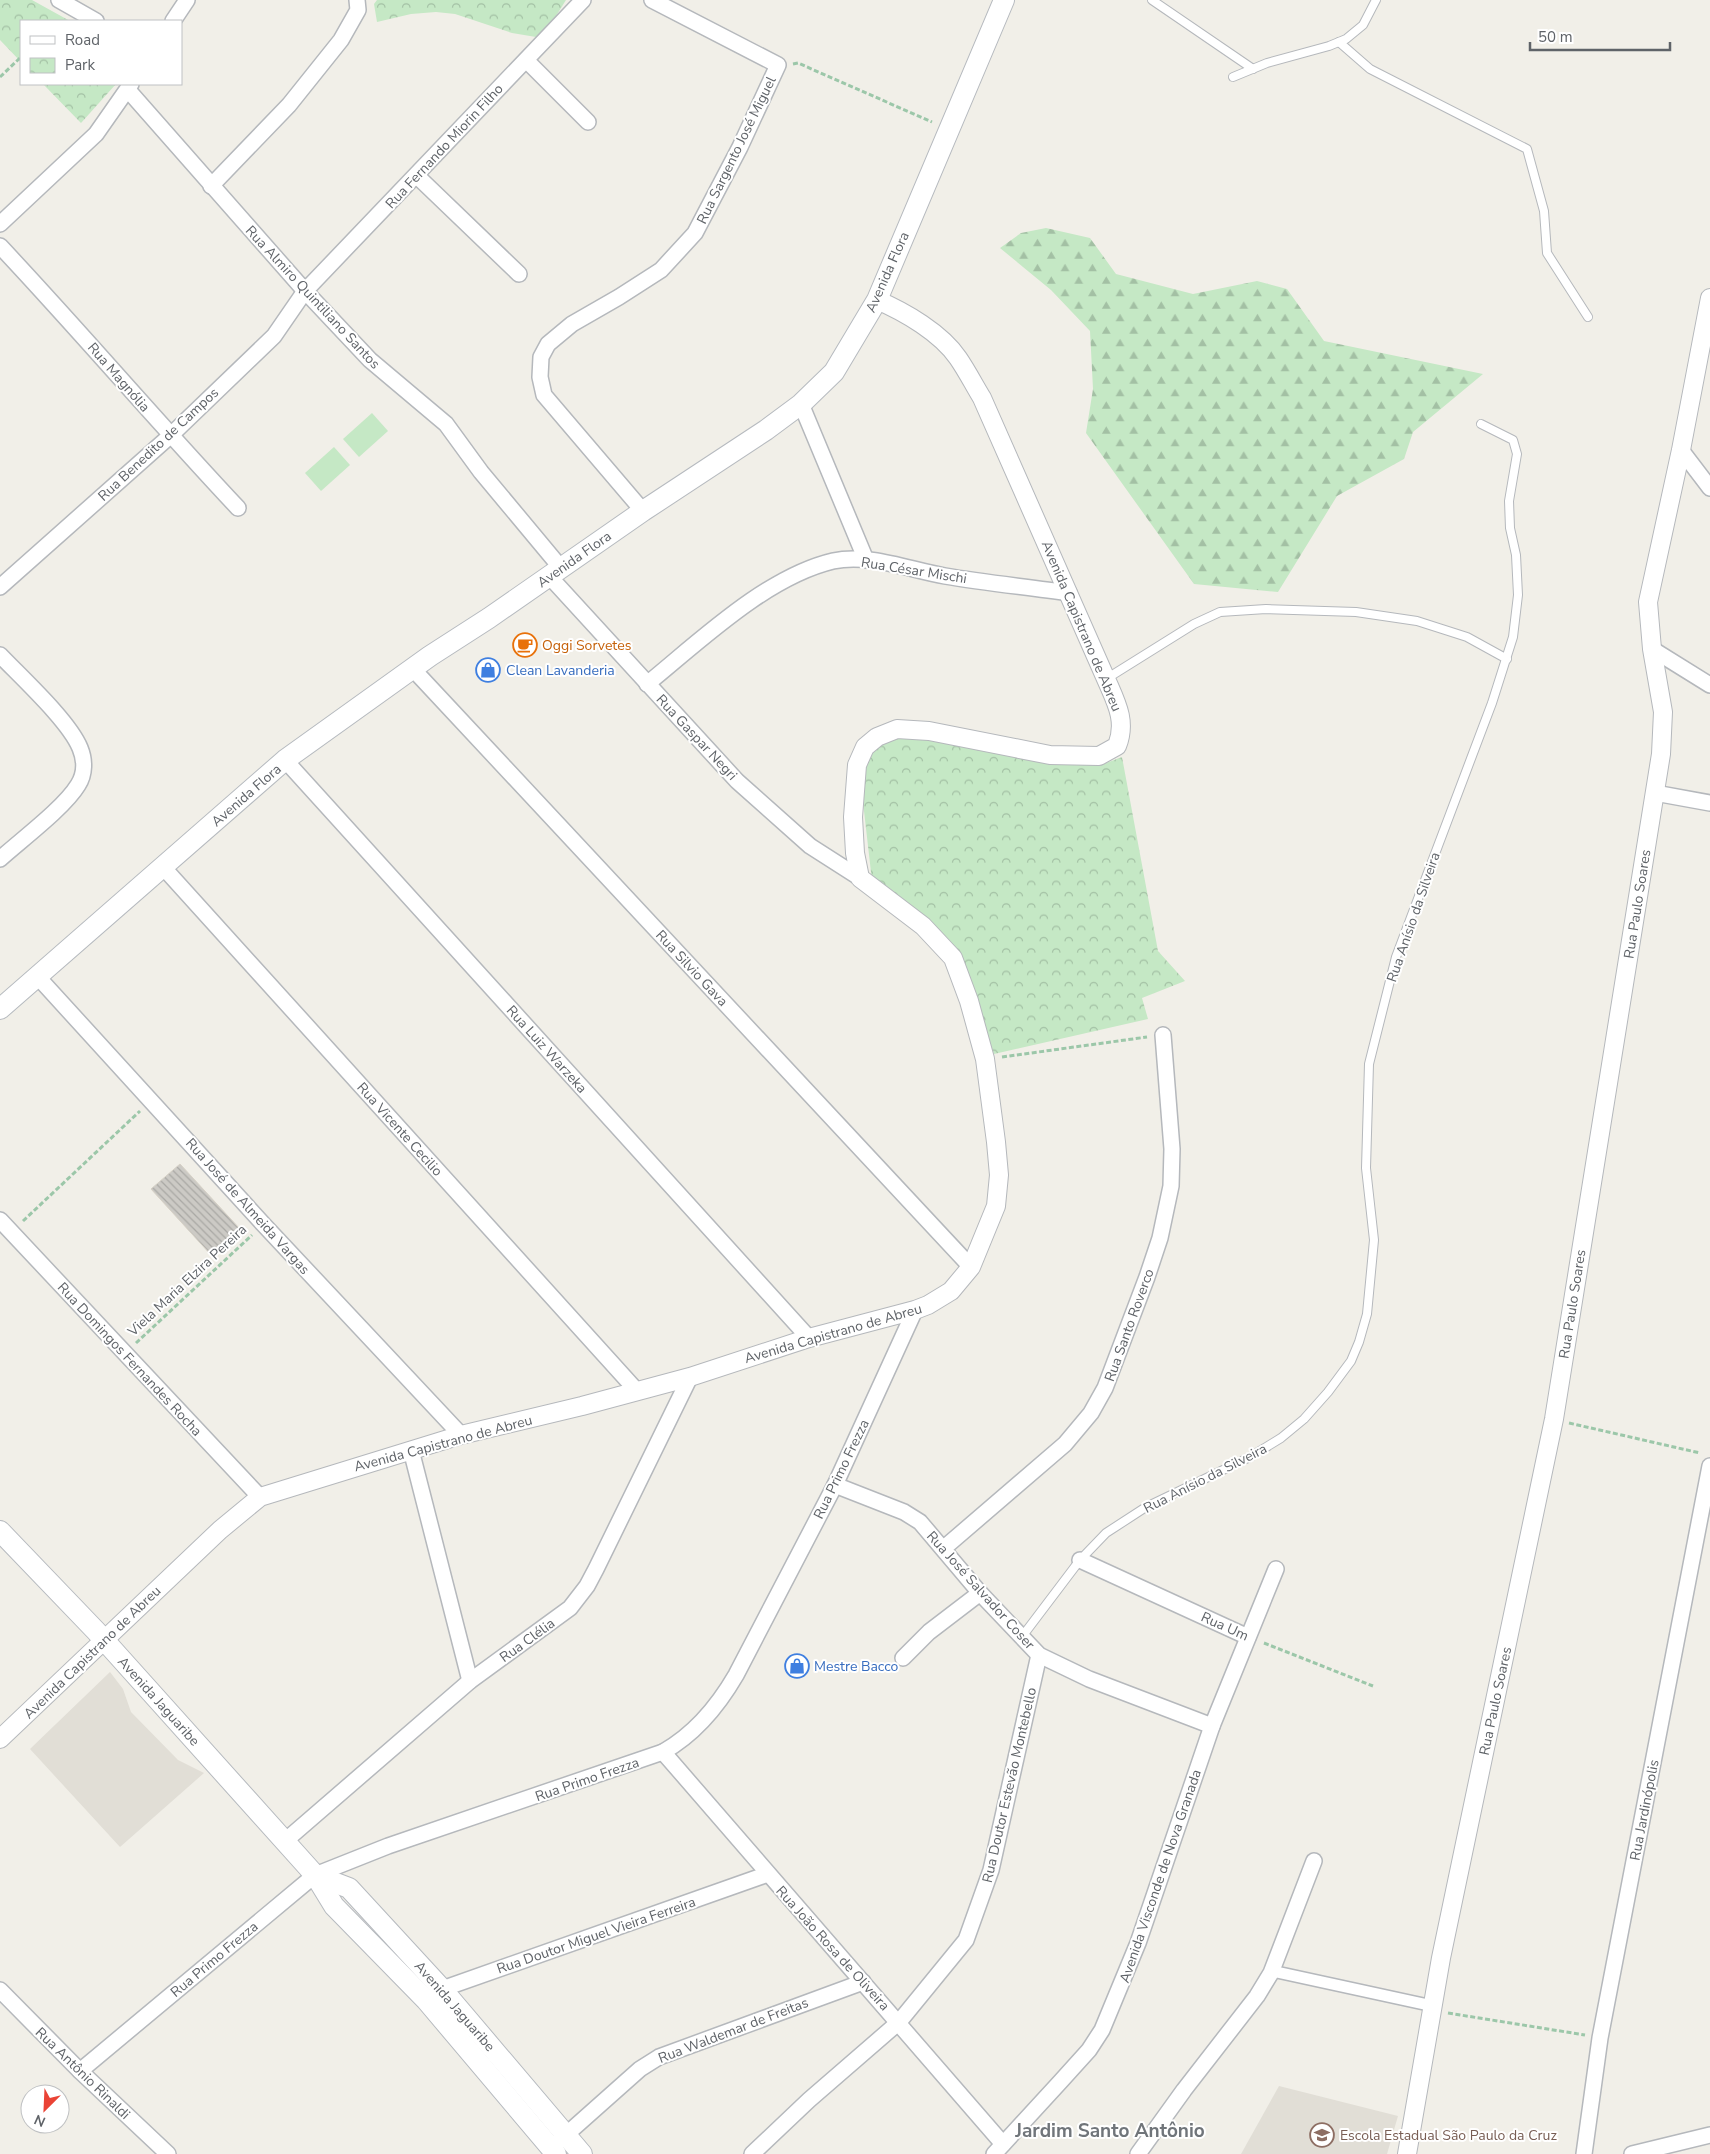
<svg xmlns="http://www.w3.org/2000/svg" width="1710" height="2154" font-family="'Nunito Sans',sans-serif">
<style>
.education{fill:#e1ded6}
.forest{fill:url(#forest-firs)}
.park{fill:url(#park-crowns)}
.garden{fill:#c5e8c5}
.building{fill:url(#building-back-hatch);stroke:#d6d1c6}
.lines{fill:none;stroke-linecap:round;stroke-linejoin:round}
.service-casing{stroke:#b5b8bc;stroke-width:10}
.pedestrian-casing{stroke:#b5b8bc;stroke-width:14}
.minor-casing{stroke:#b5b8bc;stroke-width:18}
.tertiary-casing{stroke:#b5b8bc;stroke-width:20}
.secondary-casing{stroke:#b6babf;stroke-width:22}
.path{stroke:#9cc7a9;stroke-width:3;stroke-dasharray:5 2.5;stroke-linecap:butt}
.service{stroke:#fff;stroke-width:8}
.pedestrian{stroke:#fff;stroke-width:11}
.minor{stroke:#fff;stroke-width:15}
.tertiary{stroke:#fff;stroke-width:18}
.secondary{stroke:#fff;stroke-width:20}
.labels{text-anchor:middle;stroke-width:4;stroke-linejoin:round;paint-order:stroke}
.street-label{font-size:14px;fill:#5f6368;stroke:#fff}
.food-label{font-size:14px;fill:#c56008;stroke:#fff;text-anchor:start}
.shop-label{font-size:14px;fill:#366cbe;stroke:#fff;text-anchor:start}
.education-label{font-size:14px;fill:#785e54;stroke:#fff;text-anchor:start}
.district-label{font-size:19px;font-weight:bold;fill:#70757a;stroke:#fff}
</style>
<defs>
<pattern id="forest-firs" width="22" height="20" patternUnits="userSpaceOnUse" patternTransform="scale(1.25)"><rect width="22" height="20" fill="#c5e8c5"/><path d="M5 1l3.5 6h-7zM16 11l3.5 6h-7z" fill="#a3c0a4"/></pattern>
<pattern id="park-crowns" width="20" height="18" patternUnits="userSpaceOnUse" patternTransform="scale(1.25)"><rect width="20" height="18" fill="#c5e8c5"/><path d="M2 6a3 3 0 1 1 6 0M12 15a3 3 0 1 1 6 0" fill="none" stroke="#a3c0a4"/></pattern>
<pattern id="building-back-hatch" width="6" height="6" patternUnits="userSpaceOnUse" patternTransform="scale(1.25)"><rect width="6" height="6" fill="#cccac5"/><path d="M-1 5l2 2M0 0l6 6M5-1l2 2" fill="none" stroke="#a9a8a4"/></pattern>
</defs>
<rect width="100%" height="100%" fill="#f1efe8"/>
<g class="education">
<polygon points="110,1672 123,1689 131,1712 178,1760 204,1773 120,1847 30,1749"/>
<polygon points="1279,2086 1398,2116 1387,2154 1241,2154"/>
</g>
<polygon class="forest" points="1046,228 1090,238 1116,274 1193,294 1257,281 1287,289 1324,341 1483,374 1413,432 1404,459 1337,496 1278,592 1194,584 1086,433 1093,389 1090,331 1051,290 1000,248 1021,233"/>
<g class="park">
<polygon points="0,0 32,0 70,21 21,21 21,62 0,40"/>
<polygon points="377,0 566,0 556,16 536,37 512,33 455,14 436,12 411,14 377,22 374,4"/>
<polygon points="43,84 116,84 81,123"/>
<polygon points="915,734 1075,763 1101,765 1122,757 1158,951 1185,981 1142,998 1148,1019 994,1054 976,1007 964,964 952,944 929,923 872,881 860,776 864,762 881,740"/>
</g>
<g class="garden">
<polygon points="372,413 388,431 359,457 343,439"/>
<polygon points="334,447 350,465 321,491 305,473"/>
</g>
<polygon class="building" points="180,1164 240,1229 212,1256 151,1189"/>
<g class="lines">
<g class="service-casing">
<g id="service">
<polyline points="1152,0 1253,69"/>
<polyline points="1339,42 1370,69 1527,149 1544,211 1547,253 1588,317"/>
<polyline points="1233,77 1267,63 1329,46 1346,39 1363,25 1376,0"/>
<polyline points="1106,679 1194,624 1220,612 1266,609 1356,612 1417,621 1467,637 1507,659"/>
<polyline points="1021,1638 1080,1560 1106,1533 1146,1507 1250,1457 1281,1438 1304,1419 1328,1392 1351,1361 1359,1342 1367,1314 1374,1240 1366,1168 1369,1064 1396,957 1492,703 1513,637 1518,595 1516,555 1510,528 1509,501 1517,454 1513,440 1481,424"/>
</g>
</g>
<g class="pedestrian-casing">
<polyline id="pedestrian" points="1272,1971 1433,2006"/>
</g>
<g class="minor-casing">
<g id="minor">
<polyline points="59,0 96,21"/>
<polyline points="173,21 187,0"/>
<polyline points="527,61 588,122"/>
<polyline points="128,90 305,291 370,360 446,424 481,472 561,568"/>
<polyline points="417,176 519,274"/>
<polyline points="211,186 289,105 341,40 358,10 357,0"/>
<polyline points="0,224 96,134 131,84"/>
<path d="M0,246C81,332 157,422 238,508"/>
<polyline points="801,404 866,560"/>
<polyline points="1681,450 1710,488"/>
<polyline points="643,511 544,395 540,377 541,357 548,344 572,324 619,297 661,270 695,233 740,147 778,65 652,0"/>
<polyline points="550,577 737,781 810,846 860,878"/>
<polyline points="0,587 170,436 274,336 305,291 583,0"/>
<polyline points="1652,649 1710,685"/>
<path d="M0,655C22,678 69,721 80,748C85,760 85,774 78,785C64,808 21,840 0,859"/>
<polyline points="412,668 971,1267"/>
<path d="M647,684C700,641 766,577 833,561C869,553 910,570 945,576C986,583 1028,587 1069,593"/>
<polyline points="285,760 809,1338"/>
<polyline points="1655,793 1710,803"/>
<polyline points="163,867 637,1391"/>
<polyline points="37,976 264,1225 461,1435"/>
<polyline points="0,1220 260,1497"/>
<polyline points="411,1450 470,1681"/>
<polyline points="835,1485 904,1512 920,1522 980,1593 1039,1655 1089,1679 1212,1726"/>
<polyline points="944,1548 1065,1444 1091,1413 1105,1388 1147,1277 1160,1238 1171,1186 1172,1149 1163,1035"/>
<polyline points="1080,1560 1248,1637"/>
<polyline points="903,1658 929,1632 980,1593"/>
<polyline points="663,1752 1003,2144"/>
<polyline points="285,1841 470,1681 570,1608 587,1586 596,1569 690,1377"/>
<polyline points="0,1990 80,2071 168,2154"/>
<polyline points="436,1994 442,1989 768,1874"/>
<path d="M80,2071L315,1875L388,1846L663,1752C695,1734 718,1706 736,1675L835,1485L915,1310"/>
<polyline points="559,2141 640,2069 659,2057 863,1982"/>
<polyline points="752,2154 809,2100 899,2022 966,1940 991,1870 1039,1655"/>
<polyline points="994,2154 1061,2081 1089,2050 1102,2030 1138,1943 1212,1726 1276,1569"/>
<polyline points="1138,2154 1184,2090 1257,1996 1271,1973 1314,1861"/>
<polyline points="1584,2154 1600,2038 1710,1466"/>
<polyline points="1632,2154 1710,2135"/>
</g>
</g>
<g class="tertiary-casing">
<g id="tertiary">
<path d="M0,1739L220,1530L260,1497L461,1435L582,1406L690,1377L809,1338L915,1310L928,1305L951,1291L971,1267L996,1206L999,1175L996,1142L985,1059L969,1001L953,958L923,926L860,878L855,853L853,817L857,765L865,747L877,737L897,729L929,731L1050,755L1099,756L1117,746C1127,721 1116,702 1106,679L982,398C974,385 967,371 958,358C941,333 905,312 877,300"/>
<polyline points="1407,2154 1441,1958 1554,1419 1661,754 1663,712 1652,649 1648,602 1681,450 1710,298"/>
</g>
</g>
<g class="secondary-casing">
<g id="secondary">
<polyline points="0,1009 285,760 430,656 489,618 643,511 766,430 801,404 834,372 877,300 1004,0"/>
<polyline points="0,1531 96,1631 315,1875 334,1906 426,2000 556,2154"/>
<polyline points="315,1875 349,1888 442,1989 582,2154"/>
</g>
</g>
<g class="path">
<polyline points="793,64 798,63 932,122"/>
<polyline points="0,77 21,57"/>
<polyline points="1002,1057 1147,1037"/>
<polyline points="23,1221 140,1111"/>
<polyline points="136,1343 252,1235"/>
<polyline points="1569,1423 1700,1453"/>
<polyline points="1264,1643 1373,1686"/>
<polyline points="1448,2013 1585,2035"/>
</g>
<use href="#service" class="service"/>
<use href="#pedestrian" class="pedestrian"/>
<use href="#minor" class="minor"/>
<use href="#tertiary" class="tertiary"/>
<use href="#secondary" class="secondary"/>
</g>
<defs>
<g id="cafe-ring" transform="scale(1.25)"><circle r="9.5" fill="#fff" stroke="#e8710a" stroke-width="1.5"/><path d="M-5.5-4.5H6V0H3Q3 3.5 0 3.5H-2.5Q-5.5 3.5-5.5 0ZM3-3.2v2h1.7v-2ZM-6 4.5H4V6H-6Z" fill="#e8710a"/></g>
<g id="shop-ring" transform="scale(1.25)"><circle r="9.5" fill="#fff" stroke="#3f7fe0" stroke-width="1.5"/><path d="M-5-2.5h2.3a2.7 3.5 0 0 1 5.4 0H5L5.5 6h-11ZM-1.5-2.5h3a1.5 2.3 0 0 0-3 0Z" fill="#3f7fe0"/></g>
<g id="school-ring" transform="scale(1.25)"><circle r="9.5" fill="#fff" stroke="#8d6e63" stroke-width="1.5"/><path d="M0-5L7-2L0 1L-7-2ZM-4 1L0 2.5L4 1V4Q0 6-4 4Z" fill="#8d6e63"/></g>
</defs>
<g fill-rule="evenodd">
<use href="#cafe-ring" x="525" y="645"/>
<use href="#shop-ring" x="488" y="670"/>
<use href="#shop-ring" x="797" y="1666"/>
<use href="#school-ring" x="1322" y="2135"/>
</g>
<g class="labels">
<g class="street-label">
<text transform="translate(444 146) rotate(-47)" y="5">Rua Fernando Miorin Filho</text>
<text transform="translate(736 150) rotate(-64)" y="5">Rua Sargento José Miguel</text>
<text transform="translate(887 272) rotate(-66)" y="5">Avenida Flora</text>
<text transform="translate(313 297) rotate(47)" y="5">Rua Almiro Quintiliano Santos</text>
<text transform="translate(119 377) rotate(49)" y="5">Rua Magnólia</text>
<text transform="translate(158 444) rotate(-43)" y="5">Rua Benedito de Campos</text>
<text transform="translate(574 559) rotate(-35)" y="5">Avenida Flora</text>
<text transform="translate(914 570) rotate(9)" y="5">Rua César Mischi</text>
<text transform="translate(1082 626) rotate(67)" y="5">Avenida Capistrano de Abreu</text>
<text transform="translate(697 737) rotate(47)" y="5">Rua Gaspar Negri</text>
<text transform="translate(246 795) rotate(-41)" y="5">Avenida Flora</text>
<text transform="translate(1637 904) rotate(-81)" y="5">Rua Paulo Soares</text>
<text transform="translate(1413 917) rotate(-71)" y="5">Rua Anísio da Silveira</text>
<text transform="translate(692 968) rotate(47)" y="5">Rua Silvio Gava</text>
<text transform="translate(547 1049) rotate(48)" y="5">Rua Luiz Warzeka</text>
<text transform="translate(400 1129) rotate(48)" y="5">Rua Vicente Cecilio</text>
<text transform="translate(248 1206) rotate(48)" y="5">Rua José de Almeida Vargas</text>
<text transform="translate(187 1280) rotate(-43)" y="5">Viela Maria Elzira Pereira</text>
<text transform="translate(1572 1304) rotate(-81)" y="5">Rua Paulo Soares</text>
<text transform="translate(1129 1325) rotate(-70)" y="5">Rua Santo Roverco</text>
<text transform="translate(833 1333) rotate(-16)" y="5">Avenida Capistrano de Abreu</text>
<text transform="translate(130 1359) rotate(47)" y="5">Rua Domingos Fernandes Rocha</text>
<text transform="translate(443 1443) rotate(-15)" y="5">Avenida Capistrano de Abreu</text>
<text transform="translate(841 1469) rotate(-64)" y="5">Rua Primo Frezza</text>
<text transform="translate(1205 1478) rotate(-27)" y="5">Rua Anísio da Silveira</text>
<text transform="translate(981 1590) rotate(48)" y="5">Rua José Salvador Coser</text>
<text transform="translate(1225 1626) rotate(24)" y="5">Rua Um</text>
<text transform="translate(527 1640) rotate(-36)" y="5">Rua Clélia</text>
<text transform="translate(92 1652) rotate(-44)" y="5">Avenida Capistrano de Abreu</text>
<text transform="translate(159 1701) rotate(48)" y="5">Avenida Jaguaribe</text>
<text transform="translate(1495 1701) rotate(-78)" y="5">Rua Paulo Soares</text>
<text transform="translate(587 1779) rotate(-19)" y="5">Rua Primo Frezza</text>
<text transform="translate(1009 1785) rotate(-77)" y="5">Rua Doutor Estevão Montebello</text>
<text transform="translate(1644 1810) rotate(-79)" y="5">Rua Jardinópolis</text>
<text transform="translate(1160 1876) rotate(-71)" y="5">Avenida Visconde de Nova Granada</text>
<text transform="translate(596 1935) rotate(-19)" y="5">Rua Doutor Miguel Vieira Ferreira</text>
<text transform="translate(833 1948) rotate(48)" y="5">Rua João Rosa de Oliveira</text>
<text transform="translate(214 1959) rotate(-40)" y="5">Rua Primo Frezza</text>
<text transform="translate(455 2006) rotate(49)" y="5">Avenida Jaguaribe</text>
<text transform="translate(733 2030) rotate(-21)" y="5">Rua Waldemar de Freitas</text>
<text transform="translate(83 2073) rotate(44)" y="5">Rua Antônio Rinaldi</text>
</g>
<g class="food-label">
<text x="542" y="650">Oggi Sorvetes</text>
</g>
<g class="shop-label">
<text x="506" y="675">Clean Lavanderia</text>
<text x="814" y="1671">Mestre Bacco</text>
</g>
<g class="education-label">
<text x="1340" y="2140">Escola Estadual São Paulo da Cruz</text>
</g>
<g class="district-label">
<text x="1110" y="2137">Jardim Santo Antônio</text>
</g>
</g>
<rect x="20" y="20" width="162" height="65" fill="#ffffff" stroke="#bfc1c3"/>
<rect x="30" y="36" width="25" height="8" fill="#ffffff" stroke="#bfc1c3"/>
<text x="65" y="45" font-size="15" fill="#5f6368">Road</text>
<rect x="30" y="58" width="25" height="15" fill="url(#park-crowns)" stroke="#bfc1c3"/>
<text x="65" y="70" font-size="15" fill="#5f6368">Park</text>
<g transform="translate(45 2109) rotate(204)"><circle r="24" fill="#ffffff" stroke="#bfc1c3"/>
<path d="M0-4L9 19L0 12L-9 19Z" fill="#ea4335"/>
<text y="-8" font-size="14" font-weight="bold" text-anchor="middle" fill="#5f6368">N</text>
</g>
<path d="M1530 42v8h140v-8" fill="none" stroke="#5f6368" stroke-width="2.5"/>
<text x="1538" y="42" font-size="15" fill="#5f6368" stroke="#ffffff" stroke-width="4" paint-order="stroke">50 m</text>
</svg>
